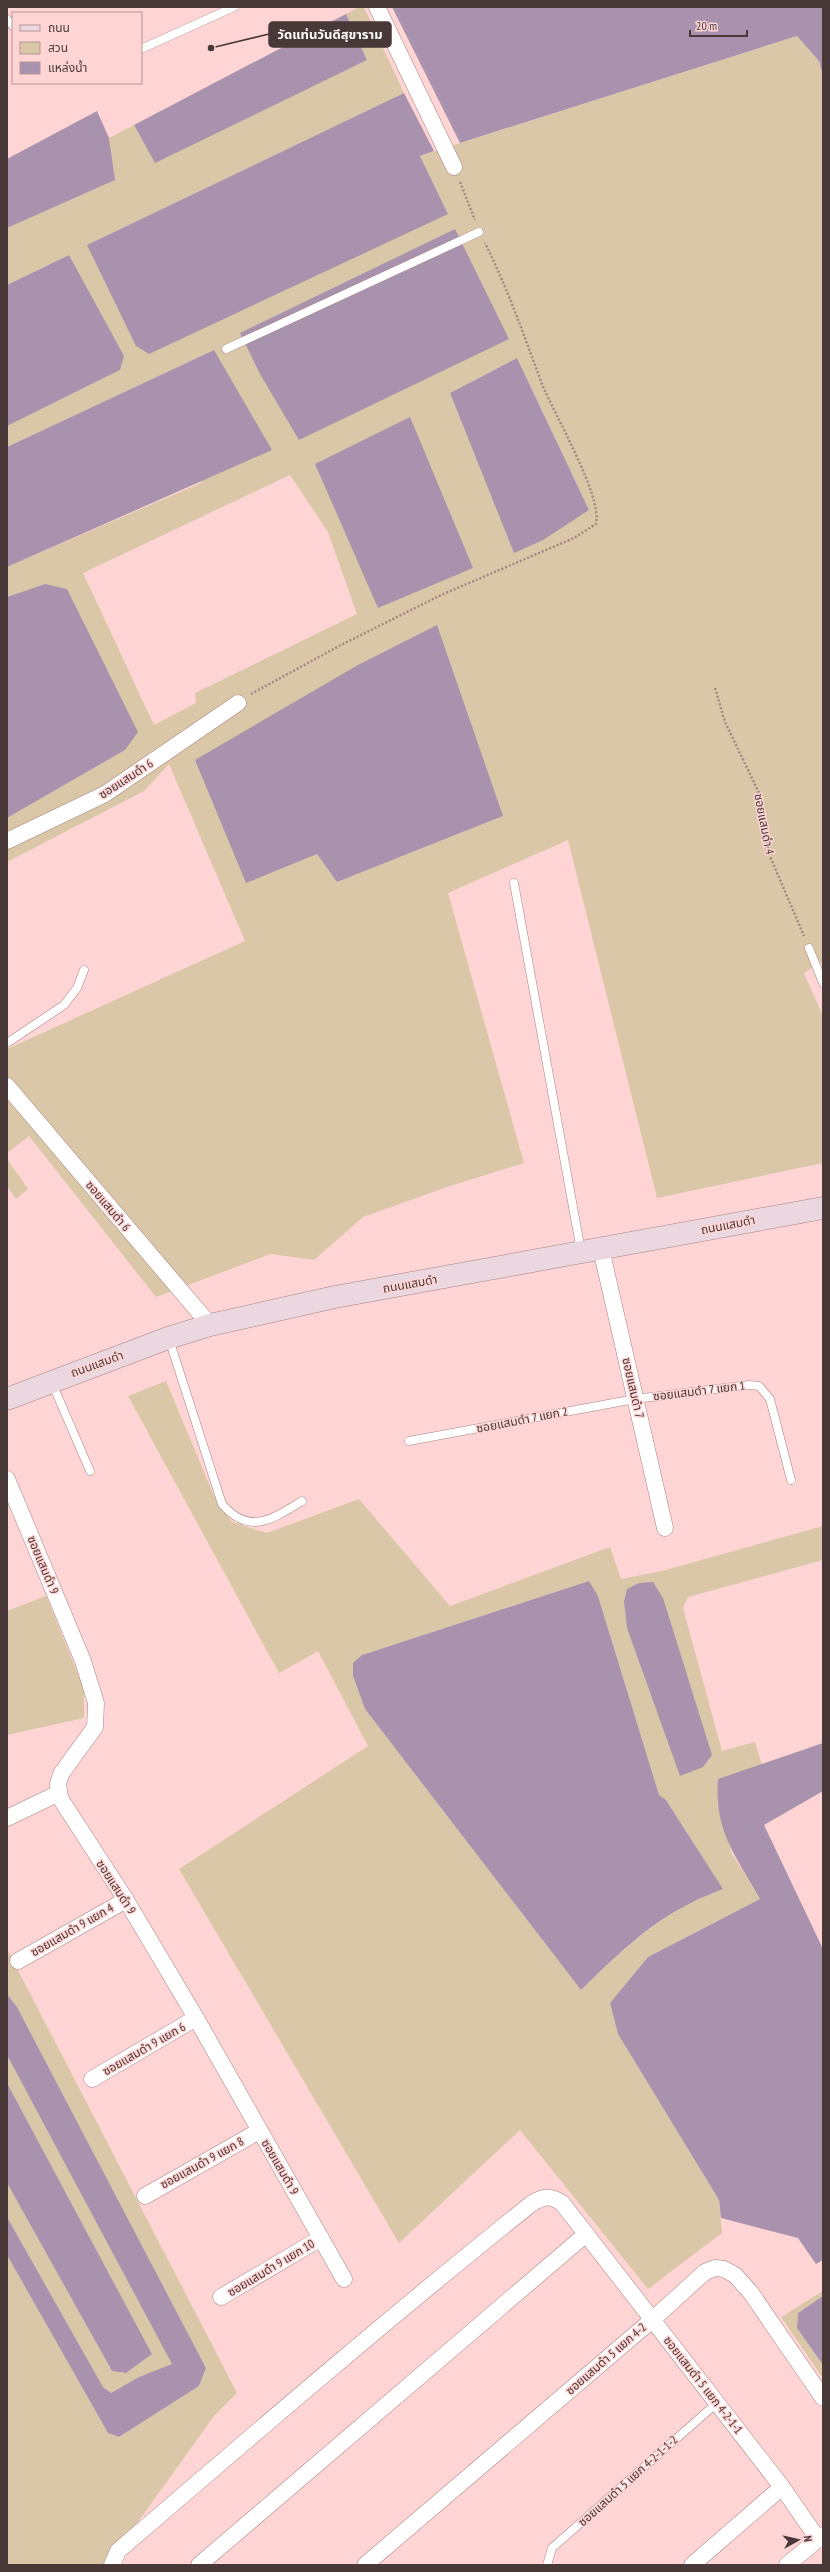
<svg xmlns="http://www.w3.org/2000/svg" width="830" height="2572" font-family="'PT Sans Narrow','Noto Sans Thai',sans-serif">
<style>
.green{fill:#dac7a7;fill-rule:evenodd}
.water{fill:#a992ae}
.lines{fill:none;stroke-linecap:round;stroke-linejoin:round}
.lane-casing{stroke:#a68280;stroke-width:9}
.street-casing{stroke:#a68280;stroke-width:17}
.secondary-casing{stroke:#a68280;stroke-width:23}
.path{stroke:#a38685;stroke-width:2.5;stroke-dasharray:2 2;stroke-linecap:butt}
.lane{stroke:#fff;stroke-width:8}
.street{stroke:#fff;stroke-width:16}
.secondary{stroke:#ebd7e0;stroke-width:22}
.labels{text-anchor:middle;stroke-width:3;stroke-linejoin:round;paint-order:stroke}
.street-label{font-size:12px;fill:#483837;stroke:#fed5d4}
.leader{fill:none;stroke:#483837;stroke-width:1.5}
.callout-dot{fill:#483837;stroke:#fed5d4;stroke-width:1.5}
.callout{fill:#483837;stroke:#483837;stroke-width:1.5}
.callout-label{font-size:13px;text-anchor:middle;font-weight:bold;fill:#fff}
</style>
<rect width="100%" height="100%" fill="#fed5d4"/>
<g class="green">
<path d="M359,7H364L404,93L87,245L448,214L420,156L797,36L819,61L823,76V961L804,973L823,1016V1163L657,1198L568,840L448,893L524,1163L450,1186L363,1217L314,1260L271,1254L156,1297L29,1136L7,1153V1049L245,941L169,764L144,791L7,862V818L125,750L45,584L7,597V567L201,483L214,350L7,447V426L120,370L69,255L7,285V228L114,180L109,138L134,125L155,162L367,60L346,14ZM517,358L589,510L514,552L450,393ZM290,475L328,532L357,614L195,693L196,703L154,725L83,573ZM503,816L337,882L317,854Z"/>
<polygon points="7,1159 28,1189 16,1199 7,1186"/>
<path d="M166,1381L214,1496L232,1522L267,1533L359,1499L450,1606L610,1547L621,1579L662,1571L823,1526V1560L688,1597L683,1608L722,1751L755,1742L762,1765L718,1779L731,1852L760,1899L648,1957L610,2003L618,2034L719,2200L722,2233L648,2289L520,2130L399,2243L179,1869L368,1746L318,1651L279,1673L128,1396ZM589,1581L598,1596L659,1796L666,1800L723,1889C711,1894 699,1898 689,1904C648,1925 613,1959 581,1990L365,1709L353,1676L362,1655Z"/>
<polygon points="46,1596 84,1689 84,1718 7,1735 7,1611"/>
<polygon points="7,1949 237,2393 214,2416 107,2565 7,2565 7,2255 108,2433 119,2437 199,2386 206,2368 17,2007 7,1994"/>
<polygon points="7,2055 173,2364 139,2377 111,2393 103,2387 7,2217 7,2183 112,2371 126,2373 152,2354 7,2083"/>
<polygon points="823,2291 823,2296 798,2313 797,2328 823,2365 823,2378 781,2317"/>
</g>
<g class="water">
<polygon points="392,7 823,7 823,76 819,61 797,36 460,143"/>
<polygon points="346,14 367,60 155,163 134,125"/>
<polygon points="404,93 434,151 420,156 448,214 149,354 136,346 87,245"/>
<polygon points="97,111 109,138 115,180 7,228 7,159"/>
<polygon points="455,229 509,339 299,440 260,374 240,333"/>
<polygon points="69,255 124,356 120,370 7,426 7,285"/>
<polygon points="214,350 272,450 7,567 7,447"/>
<polygon points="517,358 589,510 543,540 514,553 450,393"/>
<polygon points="410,417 473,568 378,608 315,464"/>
<polygon points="45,584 67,589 138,732 125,750 7,818 7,597"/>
<polygon points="437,625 503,816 337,882 317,854 246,883 195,760 358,665"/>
<path d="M589,1581L598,1596L659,1795L666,1800L723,1889C711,1894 699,1898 689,1904C648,1924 613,1959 581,1990L365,1709L353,1676V1663L362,1655Z"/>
<polygon points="653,1582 663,1598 712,1755 703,1767 680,1776 627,1628 624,1601 627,1589 639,1583"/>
<path d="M823,1743V1791L764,1825L823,1949V2260L816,2264L798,2238L721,2218L719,2200L618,2034L610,2003L648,1957L760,1899C736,1856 714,1831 718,1779Z"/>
<polygon points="7,1994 17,2007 206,2368 199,2386 119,2437 108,2433 7,2255 7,2217 103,2387 111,2393 139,2377 172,2364 7,2055"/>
<polygon points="7,2083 152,2354 126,2373 112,2371 7,2183"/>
<polygon points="823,2296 823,2365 797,2328 798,2313"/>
</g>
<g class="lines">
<g class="lane-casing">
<g id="lane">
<polyline points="7,19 13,26"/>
<polyline points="141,49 234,7"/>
<polyline points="226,349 479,232"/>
<polyline points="514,883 581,1251"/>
<polyline points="809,948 823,983"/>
<polyline points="7,1043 64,1005 77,988 84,970"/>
<path d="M169,1339L222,1504C249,1536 273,1519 302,1501"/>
<polyline points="52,1383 90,1471"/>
<polyline points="409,1441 635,1399 749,1385 759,1386 770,1399 791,1480"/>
<polyline points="547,2565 552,2548 718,2402"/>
</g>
</g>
<g class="street-casing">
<g id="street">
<polyline points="377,7 454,167"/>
<polyline points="7,841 105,794 238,703"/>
<polyline points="7,1086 210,1325"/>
<polyline points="601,1249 665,1528"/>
<polyline points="7,1479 83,1661 96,1703 95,1727 61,1774 58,1784 60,1798 126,1900 196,2018 344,2279"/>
<polyline points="7,1818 59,1793"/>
<polyline points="18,1961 126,1900"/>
<polyline points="92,2079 196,2018"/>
<polyline points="145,2196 259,2131"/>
<polyline points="221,2297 321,2238"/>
<path d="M112,2565L118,2551C254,2434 391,2316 531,2204C543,2196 550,2195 562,2203L782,2487L818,2539"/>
<polyline points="199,2565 585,2235"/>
<polyline points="365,2565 652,2320 705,2272 715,2268 724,2269 735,2275 751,2293 823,2398"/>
<polyline points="692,2565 782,2487"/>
<polyline points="787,2565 823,2535"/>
</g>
</g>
<g class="secondary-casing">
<polyline id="secondary" points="7,1399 168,1338 210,1325 335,1297 823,1208"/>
</g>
<g class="path">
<polyline points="460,182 475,220"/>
<polyline points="715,688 725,722 760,795 769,854 804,936"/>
<path d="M251,694L341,645L441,595L574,538L596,524C603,497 554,414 542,384C524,336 508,289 485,243"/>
</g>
<use href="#lane" class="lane"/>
<use href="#street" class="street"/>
<use href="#secondary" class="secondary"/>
</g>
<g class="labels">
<g class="street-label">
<text transform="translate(126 779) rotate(-33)" y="4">ซอยแสมดำ 6</text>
<text transform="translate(764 824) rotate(79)" y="4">ซอยแสมดำ 4</text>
<text transform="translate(108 1206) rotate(50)" y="4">ซอยแสมดำ 6</text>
<text transform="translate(728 1225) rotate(-11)" y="4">ถนนแสมดำ</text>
<text transform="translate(410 1284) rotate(-10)" y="4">ถนนแสมดำ</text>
<text transform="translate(97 1364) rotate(-20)" y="4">ถนนแสมดำ</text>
<text transform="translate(633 1388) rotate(77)" y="4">ซอยแสมดำ 7</text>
<text transform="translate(699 1391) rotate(-7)" y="4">ซอยแสมดำ 7 แยก 1</text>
<text transform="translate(522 1420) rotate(-11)" y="4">ซอยแสมดำ 7 แยก 2</text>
<text transform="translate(43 1565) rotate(67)" y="4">ซอยแสมดำ 9</text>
<text transform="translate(116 1887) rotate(57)" y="4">ซอยแสมดำ 9</text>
<text transform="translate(72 1930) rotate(-30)" y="4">ซอยแสมดำ 9 แยก 4</text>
<text transform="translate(144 2049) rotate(-30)" y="4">ซอยแสมดำ 9 แยก 6</text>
<text transform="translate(202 2163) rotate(-29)" y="4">ซอยแสมดำ 9 แยก 8</text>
<text transform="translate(280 2167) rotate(60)" y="4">ซอยแสมดำ 9</text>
<text transform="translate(271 2268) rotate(-31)" y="4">ซอยแสมดำ 9 แยก 10</text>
<text transform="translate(606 2359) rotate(-41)" y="4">ซอยแสมดำ 5 แยก 4-2</text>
<text transform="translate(703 2385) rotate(52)" y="4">ซอยแสมดำ 5 แยก 4-2-1-1</text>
<text transform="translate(628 2481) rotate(-42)" y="4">ซอยแสมดำ 5 แยก 4-2-1-1-2</text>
</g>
</g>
<path class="leader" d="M211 48L269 34"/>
<circle class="callout-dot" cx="211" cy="48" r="4"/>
<rect class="callout" x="269" y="22" width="122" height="25" rx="4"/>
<g class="callout-label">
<text x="330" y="39">วัดแท่นวันดีสุขาราม</text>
</g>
<rect width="830" height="2572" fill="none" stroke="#483837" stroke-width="16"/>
<rect x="12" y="12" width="130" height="72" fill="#fed5d4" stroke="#b59695"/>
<rect x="20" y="25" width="20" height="6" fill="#ebd7e0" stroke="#b59695"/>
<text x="48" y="32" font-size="12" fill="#483837">ถนน</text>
<rect x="20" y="42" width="20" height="12" fill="#dac7a7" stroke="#b59695"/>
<text x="48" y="52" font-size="12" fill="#483837">สวน</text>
<rect x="20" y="62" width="20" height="12" fill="#a992ae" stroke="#b59695"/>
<text x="48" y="72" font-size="12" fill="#483837">แหล่งน้ำ</text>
<g transform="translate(798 2540) rotate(82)" stroke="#fed5d4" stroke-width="3" paint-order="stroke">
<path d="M0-3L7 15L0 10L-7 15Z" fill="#483837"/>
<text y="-6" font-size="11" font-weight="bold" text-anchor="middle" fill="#483837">N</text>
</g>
<path d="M690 30v6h57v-6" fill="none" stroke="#483837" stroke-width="2"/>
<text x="696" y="30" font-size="12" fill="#483837" stroke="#fed5d4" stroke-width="3" paint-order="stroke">20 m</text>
</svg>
